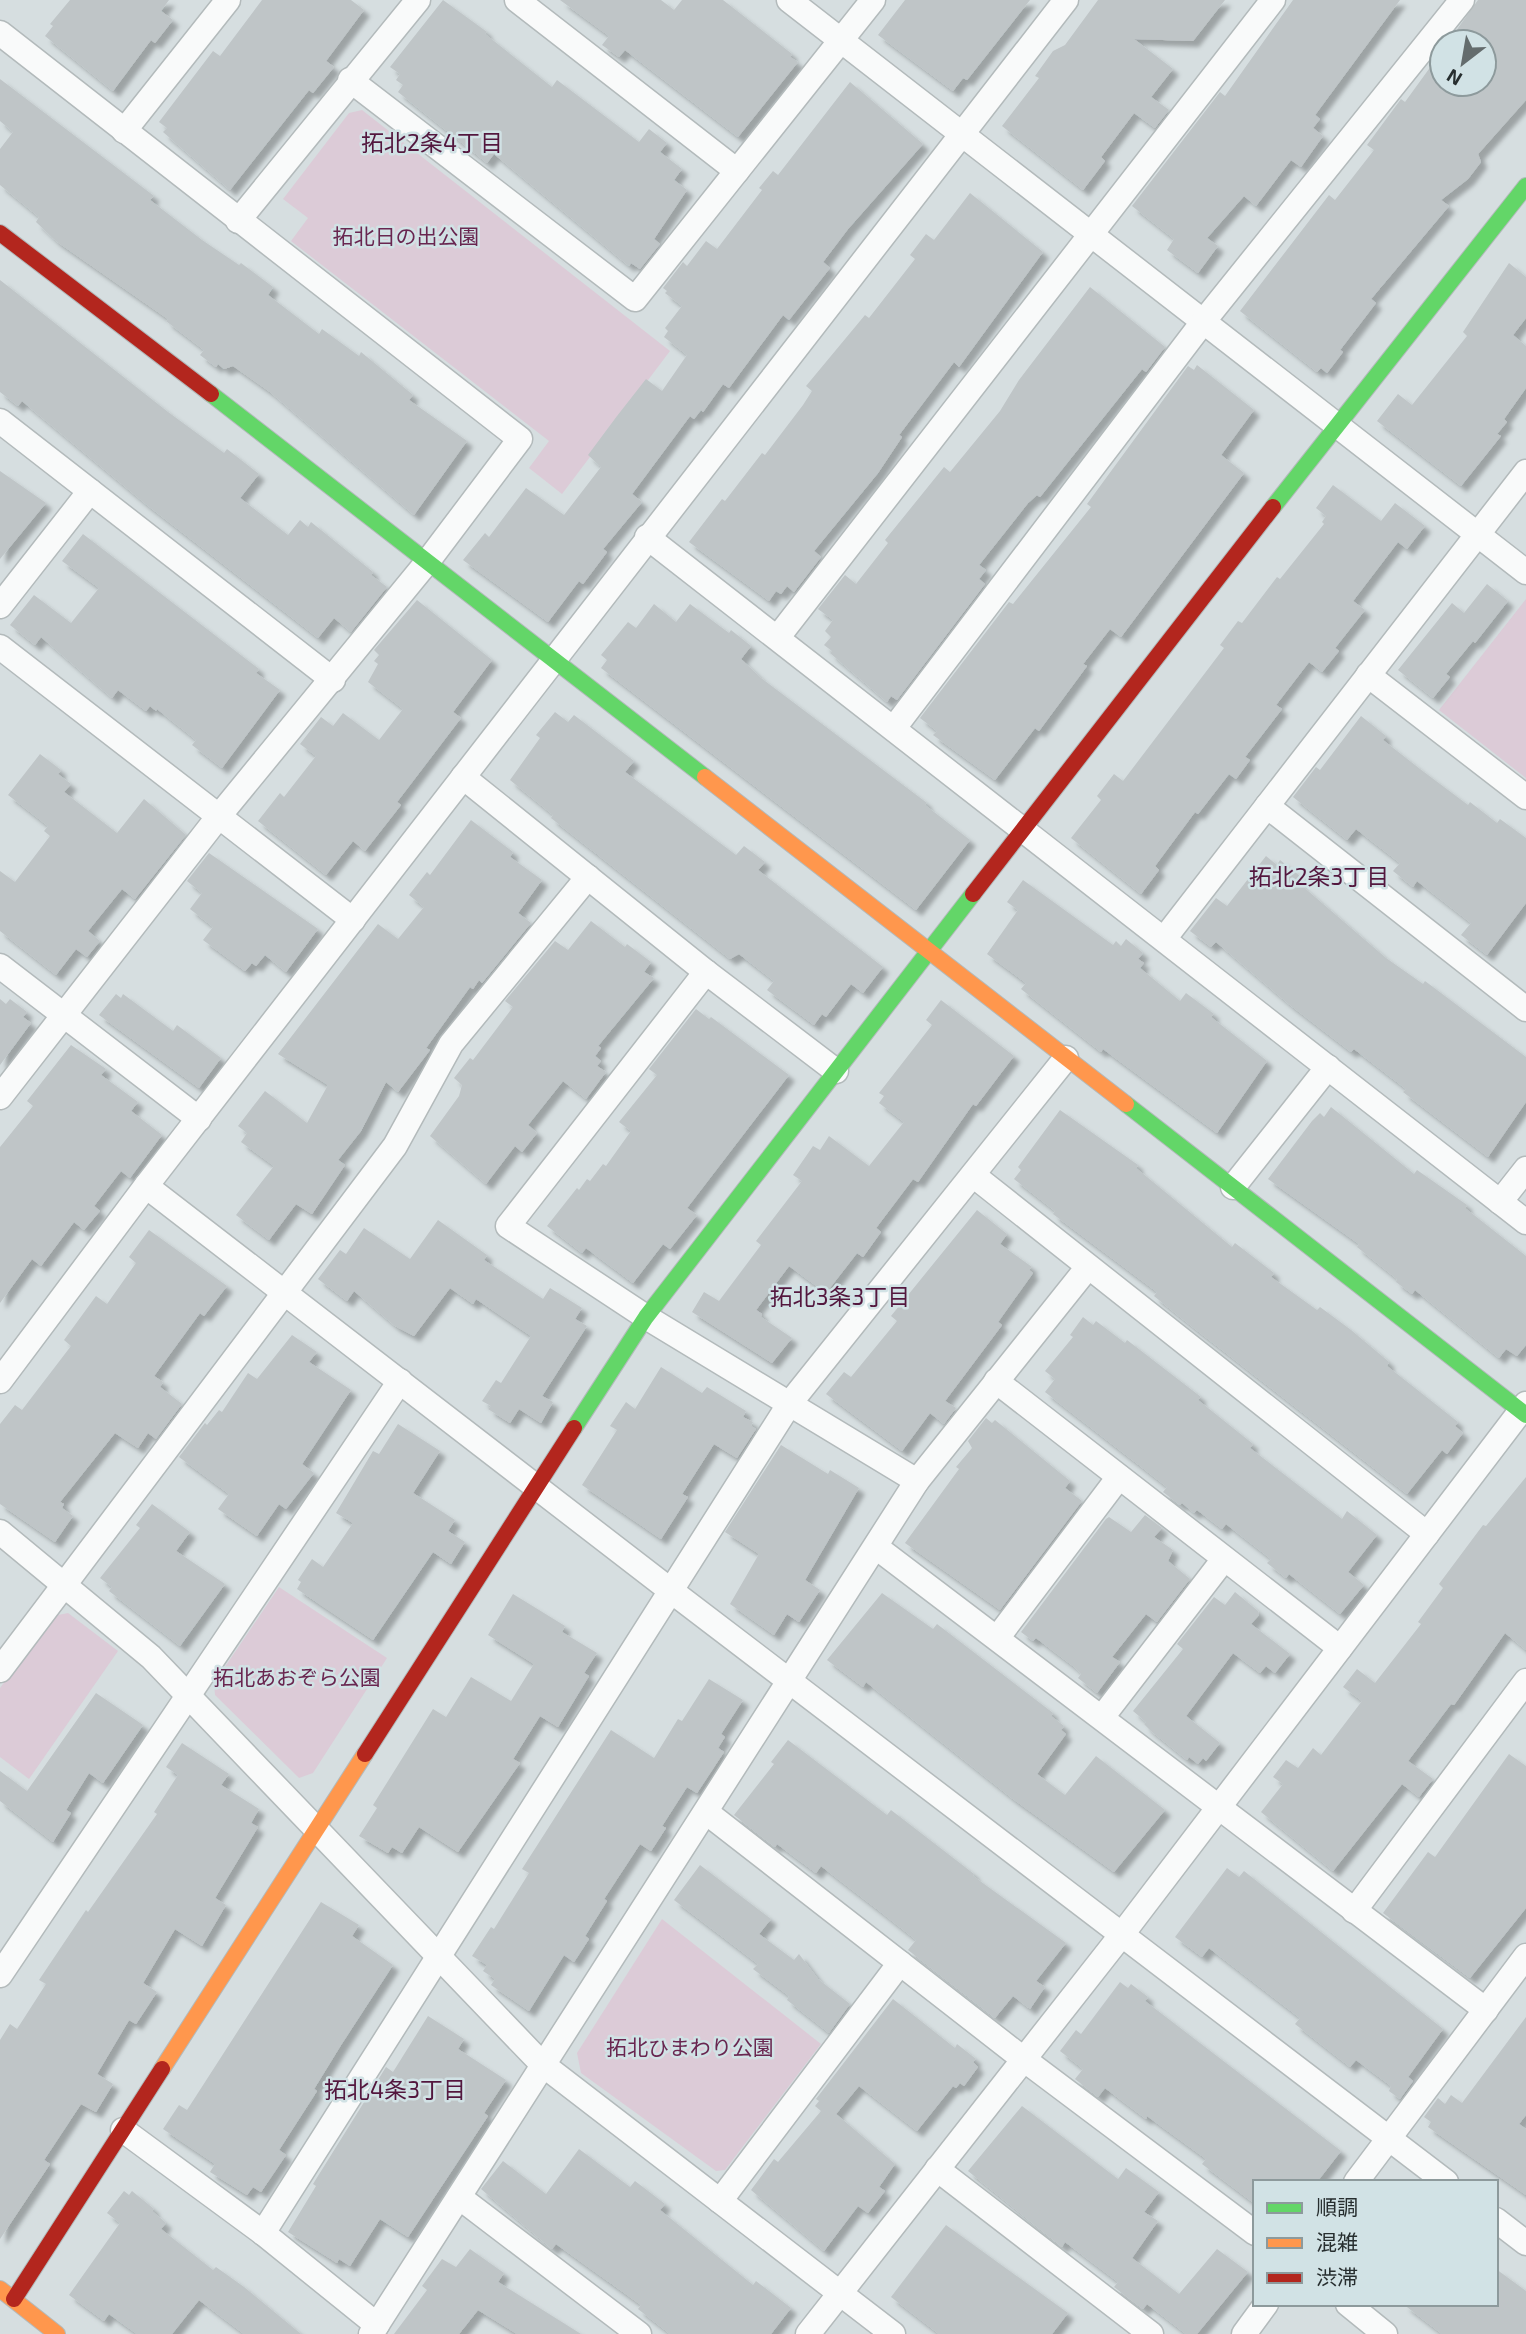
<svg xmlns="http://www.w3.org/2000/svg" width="1526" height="2334" font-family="'Exo 2','Noto Sans JP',sans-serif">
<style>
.green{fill:#dccbd7}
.building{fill:#bfc5c7;filter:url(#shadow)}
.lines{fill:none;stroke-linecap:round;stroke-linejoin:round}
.street-casing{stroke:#b3babb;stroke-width:27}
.fast-casing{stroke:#b3babb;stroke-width:18}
.slow-casing{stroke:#b3babb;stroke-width:18}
.jam-casing{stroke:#b3babb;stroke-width:18}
.street{stroke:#f9fafa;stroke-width:24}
.fast{stroke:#63d668;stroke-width:16}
.slow{stroke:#ff974d;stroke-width:16}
.jam{stroke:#b3261e;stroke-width:16}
.labels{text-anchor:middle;stroke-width:5;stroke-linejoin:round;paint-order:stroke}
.park-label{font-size:21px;fill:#692650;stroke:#d1e2e5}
.neighbourhood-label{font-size:23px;fill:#53173e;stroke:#d1e2e5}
</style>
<defs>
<filter id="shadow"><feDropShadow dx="6" dy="6" stdDeviation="2" flood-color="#0004"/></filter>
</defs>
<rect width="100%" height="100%" fill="#d6dee0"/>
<g class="green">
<polygon points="362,110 670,351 562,494 529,468 549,441 291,241 308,218 283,199 349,113"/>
<polygon points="1526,599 1526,778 1439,710"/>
<polygon points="279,1587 387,1658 313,1773 299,1778 215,1695 214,1683"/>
<polygon points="68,1613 118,1651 29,1779 0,1757 0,1688 53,1616"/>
<polygon points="662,1919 821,2044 725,2170 716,2171 581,2073 577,2053"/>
</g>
<g class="building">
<polygon points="70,0 169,0 161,11 173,20 155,43 151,40 113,91 45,36 53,26 50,24"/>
<polygon points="262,0 351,0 364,10 326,61 334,67 313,93 309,90 230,190 163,132 167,128 159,122 213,51 220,56"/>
<polygon points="443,0 487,32 485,34 552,87 557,80 639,142 649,129 667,143 660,152 682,169 674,180 687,190 654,239 660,244 640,269 631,263 629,266 494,154 487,163 398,92 403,85 396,80 400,74 390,67"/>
<polygon points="560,0 661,0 674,10 682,0 723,0 792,54 790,57 798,62 738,137 625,50 619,57 602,45 609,36"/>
<polygon points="905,0 1030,0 967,80 963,78 953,91 878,35"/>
<polygon points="1098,0 1225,0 1193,41 1134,39 1173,69 1151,97 1169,110 1155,128 1134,113 1101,157 1105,161 1083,190 1002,126 1039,78 1035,76 1053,51 1065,45"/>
<polygon points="1293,0 1400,0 1315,115 1320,119 1313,128 1323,136 1301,167 1291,160 1256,206 1244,196 1207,238 1218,246 1198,273 1167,250 1174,239 1132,206 1220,92 1225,96"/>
<polygon points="1478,0 1526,0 1526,100 1478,154 1481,162 1468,179 1441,200 1449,206 1371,299 1376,303 1340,350 1343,352 1327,373 1321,368 1317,372 1240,311 1329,195 1335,200 1374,150 1367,145 1401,99 1405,102 1442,51 1442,84 1484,84 1484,42 1448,42"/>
<polygon points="0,79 154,196 150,200 202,240 239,265 241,263 273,287 268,295 319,334 322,329 359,356 361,352 413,395 409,400 467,441 414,515 270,392 233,366 224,369 218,364 216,367 200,355 204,350 166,321 168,319 56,241 36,222 39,217 0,185 0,149 13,132 0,121"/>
<polygon points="850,82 923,144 848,229 823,262 830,268 789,320 783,315 729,388 723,384 703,412 701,410 694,419 690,416 632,494 642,502 603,549 607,552 583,584 579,581 548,622 463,560 485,533 489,537 526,488 564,515 601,467 588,455 617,416 646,379 662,391 687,355 664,337 668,331 665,328 682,306 665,293 667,291 663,288 683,262 687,266 706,241 717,249 762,190 759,188 773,171 778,175"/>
<polygon points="970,193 1043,252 959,367 954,362 899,435 902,437 878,473 814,551 821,557 794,592 787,586 781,594 776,591 769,601 689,542 722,499 725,501 762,453 765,455 803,405 812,391 806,386 865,315 869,318 915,259 910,255 926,234 934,240"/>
<polygon points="1509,263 1526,277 1526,318 1513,335 1526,346 1526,388 1504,419 1507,422 1497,434 1501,436 1461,486 1377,421 1398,394 1412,405 1467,336 1463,332"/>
<polygon points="0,280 168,412 224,453 227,449 259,474 240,498 288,535 300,520 308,527 311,522 373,572 371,575 387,587 351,632 334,618 318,638 147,505 22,401 18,406 0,392"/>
<polygon points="1090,287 1165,347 1146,372 1142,369 1040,497 1037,495 1028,503 979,565 986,570 979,579 985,584 897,700 891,696 887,702 830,653 832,651 824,645 831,637 825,631 833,620 818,609 845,575 856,584 888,543 885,540 944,467 950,472 1000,411 1019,380"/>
<polygon points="1197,365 1254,410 1221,455 1244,473 1121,637 1110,629 1083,664 1087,666 1039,731 1035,728 995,780 933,735 937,731 920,718 1009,602 1013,604 1091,507 1087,504 1188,366 1194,370"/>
<polygon points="0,471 46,503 0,559"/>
<polygon points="1333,485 1381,521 1395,503 1425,526 1407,549 1398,542 1353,601 1365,610 1335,648 1339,651 1322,672 1309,662 1276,705 1282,709 1245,757 1250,760 1236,779 1229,774 1198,814 1195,812 1155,866 1159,870 1141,894 1071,838 1101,800 1097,796 1114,774 1123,781 1224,648 1220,645 1238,621 1242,623 1277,577 1280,579 1324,524 1322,522 1326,516 1316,508"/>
<polygon points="83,534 259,669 256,673 280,690 222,768 192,745 196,740 157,709 156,711 150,706 146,711 118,690 112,698 41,637 35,645 10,625 34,595 71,623 99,588 62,561"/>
<polygon points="1487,584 1508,601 1475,643 1473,641 1446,674 1450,677 1433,698 1398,670 1452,603 1464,613"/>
<polygon points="417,600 492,660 453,712 461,718 397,802 401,805 365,851 353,841 326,875 258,821 280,793 284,797 316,756 300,744 321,717 333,726 343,713 379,740 403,709 368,682 378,664 374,661 379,655 374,650"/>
<polygon points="654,604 676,622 690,604 729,633 731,630 751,646 741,659 761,678 927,803 925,805 970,840 916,910 601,668 607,660 601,655 628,622 636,628"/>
<polygon points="555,712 568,722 574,715 634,761 625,772 736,855 744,846 765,862 758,870 883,967 863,993 851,984 826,1017 822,1014 814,1025 767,990 774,981 739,954 730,959 551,818 553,815 510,780 540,738 536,735"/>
<polygon points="1361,716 1386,736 1383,740 1420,769 1468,805 1470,802 1497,823 1500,819 1526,838 1526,903 1487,955 1461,935 1471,923 1417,881 1413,887 1393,871 1400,863 1356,829 1347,840 1293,797 1316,767 1320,770"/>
<polygon points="40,754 61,770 58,774 71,784 64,792 117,833 144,799 186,835 135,899 122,889 88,931 100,941 87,957 76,949 56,975 0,931 0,871 15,882 50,836 44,831 48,826 8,795"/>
<polygon points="471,820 513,852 510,857 542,880 518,913 531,923 482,983 479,980 473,989 470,987 426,1048 430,1050 398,1092 386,1082 361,1131 338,1160 345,1165 312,1214 296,1204 269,1240 236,1215 274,1166 241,1142 247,1133 238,1126 265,1091 307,1123 328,1085 278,1054 378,924 398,939 424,907 409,895 427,872 430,875"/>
<polygon points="209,853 318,929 286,972 265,955 256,966 252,963 245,971 203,940 213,927 190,909 202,893 187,881"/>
<polygon points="1266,856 1277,865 1280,860 1301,877 1298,881 1301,885 1386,958 1423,984 1425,981 1526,1057 1526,1102 1488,1157 1403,1092 1406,1089 1354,1049 1351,1052 1290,1005 1216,942 1211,947 1190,931 1216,898 1227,906"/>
<polygon points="1023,880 1113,945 1116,941 1121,946 1126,939 1143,953 1138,959 1144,963 1140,968 1180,1001 1186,993 1214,1014 1211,1017 1267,1061 1217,1133 1103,1049 1101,1052 1021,989 1026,983 987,954 1018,910 1007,902"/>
<polygon points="591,921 625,947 627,944 651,962 644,972 654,978 598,1046 601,1048 595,1056 601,1061 597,1066 606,1072 586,1099 563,1081 528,1125 537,1133 522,1152 515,1146 486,1184 430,1136 459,1096 462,1085 454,1078 470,1058 473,1060 513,1007 505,1001 555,941 568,950"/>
<polygon points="116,994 121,998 123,994 173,1031 177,1025 221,1058 199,1088 99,1015"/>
<polygon points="0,999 6,1004 10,999 27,1012 23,1017 31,1023 0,1065"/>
<polygon points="941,1000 1014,1056 976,1106 973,1104 918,1182 913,1179 876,1228 881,1232 863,1257 857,1253 826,1293 789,1266 756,1310 762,1314 761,1317 792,1338 772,1363 692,1312 704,1292 719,1301 761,1245 756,1241 802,1181 793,1175 813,1146 820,1150 829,1136 869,1166 904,1122 879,1103 884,1096 879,1093 932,1025 926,1020"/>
<polygon points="696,1009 709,1019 711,1017 789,1075 687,1208 697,1215 670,1249 663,1244 633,1283 586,1248 582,1253 547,1226 577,1188 579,1190 587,1179 590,1181 603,1164 606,1166 631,1131 619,1122 657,1075 649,1069"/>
<polygon points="71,1045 106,1069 101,1075 138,1102 131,1111 162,1135 130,1178 121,1171 94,1206 100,1211 84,1230 74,1222 41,1266 32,1259 0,1303 0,1147 33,1106 27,1101"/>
<polygon points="1331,1107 1414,1174 1417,1170 1467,1205 1465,1208 1526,1256 1526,1345 1517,1356 1506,1349 1499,1358 1415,1290 1412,1294 1396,1282 1397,1279 1357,1247 1359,1244 1268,1179 1312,1121 1320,1113 1324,1117"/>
<polygon points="1060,1110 1138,1165 1136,1168 1232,1247 1235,1243 1274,1273 1271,1277 1317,1310 1320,1307 1351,1330 1389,1362 1387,1366 1458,1422 1455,1426 1463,1433 1447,1454 1442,1450 1407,1494 1190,1325 1154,1296 1157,1292 1053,1214 1055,1211 1014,1179 1021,1170 1018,1167"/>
<polygon points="977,1210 1007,1234 1000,1244 1032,1267 1029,1270 1033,1273 998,1322 1002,1325 945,1401 956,1408 944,1424 930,1413 902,1451 826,1394 844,1372 851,1377 897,1321 891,1316"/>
<polygon points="438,1220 487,1255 484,1260 543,1299 550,1288 582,1308 575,1319 587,1326 542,1396 553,1402 541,1423 519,1409 510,1423 488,1409 491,1406 482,1401 496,1380 501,1383 531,1336 476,1299 473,1304 450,1288 414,1336 395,1326 354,1291 347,1301 318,1279 340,1250 346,1254 364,1228 410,1259"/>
<polygon points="149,1230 227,1286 204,1316 200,1313 154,1376 163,1382 160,1387 182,1404 156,1439 148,1433 138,1448 115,1433 60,1502 64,1504 62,1508 73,1516 55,1542 0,1504 0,1424 15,1405 22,1410 71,1346 64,1340 96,1296 107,1304 136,1263 129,1257"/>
<polygon points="1083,1317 1093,1325 1096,1321 1125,1343 1127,1340 1201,1397 1198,1400 1253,1444 1250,1448 1342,1519 1347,1511 1377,1535 1348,1572 1364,1585 1340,1614 1289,1574 1286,1578 1267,1563 1271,1559 1226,1524 1222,1529 1197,1510 1194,1513 1182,1503 1180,1505 1163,1492 1167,1487 1045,1392 1055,1379 1045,1371 1073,1337 1070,1335"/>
<polygon points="292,1335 317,1352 309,1362 351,1390 302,1464 314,1473 286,1509 279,1504 257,1536 218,1509 229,1494 179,1457 205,1423 207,1425 219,1410 222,1412 248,1373 257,1379"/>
<polygon points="661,1367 702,1393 707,1387 746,1411 743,1417 753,1422 751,1426 756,1429 737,1458 714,1444 682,1494 688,1497 661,1539 582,1485 617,1430 610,1426 626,1402 635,1409"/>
<polygon points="986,1418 992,1423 995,1420 1070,1481 1065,1488 1082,1501 1000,1610 905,1543 959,1469 956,1467 972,1448 968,1441"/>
<polygon points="398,1424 440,1451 413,1493 455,1520 448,1531 465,1542 451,1564 433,1552 373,1640 297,1589 301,1582 298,1580 312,1559 323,1567 353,1523 336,1513 373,1451 379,1454"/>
<polygon points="781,1445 828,1474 830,1470 859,1488 805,1580 820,1590 799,1622 787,1614 774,1635 730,1604 759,1554 725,1532"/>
<polygon points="1526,1477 1526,1650 1505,1633 1454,1705 1451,1704 1408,1761 1433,1779 1419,1797 1402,1784 1333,1871 1261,1812 1283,1784 1273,1777 1286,1760 1298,1768 1313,1748 1321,1755 1362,1701 1343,1687 1357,1669 1375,1683 1421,1624 1418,1622 1443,1588 1439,1584 1483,1525 1486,1526"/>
<polygon points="152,1504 190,1532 176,1551 225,1584 180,1646 109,1591 112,1587 100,1578 140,1528 136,1525"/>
<polygon points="1145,1515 1162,1528 1154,1537 1173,1550 1168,1561 1190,1579 1157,1622 1146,1614 1112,1657 1120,1662 1097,1693 1078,1678 1081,1674 1073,1666 1036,1638 1033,1641 1021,1632 1106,1519 1109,1517 1131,1532"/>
<polygon points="1235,1592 1258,1611 1259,1615 1251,1624 1290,1654 1275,1673 1266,1666 1260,1673 1233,1653 1186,1716 1220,1743 1206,1761 1203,1758 1198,1764 1189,1757 1187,1760 1151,1731 1144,1724 1146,1722 1133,1711 1183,1649 1177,1644 1214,1597 1225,1605"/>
<polygon points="882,1593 933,1629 937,1624 1053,1713 1051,1716 1064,1726 1061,1730 1066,1734 1037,1774 1065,1795 1096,1756 1165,1810 1114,1872 1013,1799 866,1682 863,1687 827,1660"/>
<polygon points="513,1594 565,1626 562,1632 597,1653 584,1673 589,1676 558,1727 540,1716 513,1759 520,1763 458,1852 419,1827 402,1853 392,1847 388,1853 359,1836 377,1808 373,1805 433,1709 446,1717 471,1677 511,1701 534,1664 488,1635"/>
<polygon points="709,1679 743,1700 721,1734 725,1737 718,1748 724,1752 697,1793 687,1787 662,1826 666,1828 651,1851 640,1844 604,1899 607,1901 585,1936 589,1939 574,1962 564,1955 529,2011 491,1985 495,1979 483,1971 487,1965 472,1956 491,1927 494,1929 529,1873 522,1869 611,1730 654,1758 678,1719 682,1721"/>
<polygon points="96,1693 143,1725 103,1783 89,1773 66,1810 71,1813 53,1842 0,1801 0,1771 27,1791"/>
<polygon points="788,1740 887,1815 891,1810 974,1874 973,1876 1066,1943 1036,1981 1045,1987 1030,2009 1013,1996 995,2018 908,1950 916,1940 882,1913 821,1866 816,1873 777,1844 775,1847 734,1815 774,1764 771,1762"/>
<polygon points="182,1743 229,1774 221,1785 259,1809 251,1823 258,1827 215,1898 226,1905 202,1946 175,1929 143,1983 157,1992 136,2024 129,2020 97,2074 113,2084 96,2112 81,2104 44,2160 50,2164 0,2239 0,2040 10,2024 17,2029 46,1984 39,1980 86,1910 88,1912 157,1814 154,1812 178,1775 166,1767"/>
<polygon points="1509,1754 1526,1766 1526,1908 1470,1978 1383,1913 1428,1852 1435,1857"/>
<polygon points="700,1865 771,1919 759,1934 794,1960 799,1954 818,1979 850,2004 829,2033 787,2000 789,1996 753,1969 758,1964 674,1900"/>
<polygon points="1227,1868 1239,1877 1244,1871 1443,2029 1408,2077 1413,2081 1400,2099 1389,2091 1391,2086 1356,2060 1350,2067 1295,2024 1300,2018 1209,1948 1202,1957 1175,1937"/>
<polygon points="321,1902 359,1925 352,1936 393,1965 341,2045 314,2089 317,2091 279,2150 286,2155 261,2192 253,2187 247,2195 210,2172 215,2164 163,2129 179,2105 187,2110"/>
<polygon points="1120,1982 1128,1988 1131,1984 1148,1997 1145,2001 1341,2151 1317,2182 1255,2182 1255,2204 1202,2164 1206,2159 1147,2116 1146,2119 1105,2088 1098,2097 1075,2079 1083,2069 1060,2051 1076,2030 1081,2034"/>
<polygon points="893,1999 955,2048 957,2044 976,2059 973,2062 978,2067 964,2086 960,2083 956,2088 953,2086 917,2131 859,2086 836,2114 895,2164 879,2187 885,2191 868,2213 858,2206 824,2251 751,2190 774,2159 778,2162 821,2111 815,2106 819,2101 816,2099"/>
<polygon points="428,2016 464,2039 458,2049 506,2080 484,2113 488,2116 408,2237 380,2219 350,2266 339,2259 337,2263 288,2232 316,2186 313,2184 386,2067 393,2072"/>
<polygon points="1526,2017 1526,2115 1519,2124 1526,2129 1526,2195 1428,2127 1431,2122 1424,2117 1438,2098 1445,2104 1451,2095 1462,2103"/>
<polygon points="1022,2106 1118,2179 1126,2168 1159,2192 1144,2212 1158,2221 1132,2258 1179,2294 1217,2249 1248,2272 1197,2334 1186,2334 1147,2304 1143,2309 1114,2287 1118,2282 1065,2242 1062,2247 968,2171"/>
<polygon points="579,2149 630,2187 635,2181 665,2204 660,2210 753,2285 756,2281 791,2308 771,2334 670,2334 638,2309 641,2305 556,2244 552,2249 481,2189 503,2161 546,2194"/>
<polygon points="124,2191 129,2195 132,2191 154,2209 152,2211 166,2223 161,2229 213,2270 216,2267 244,2287 301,2334 244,2334 199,2300 172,2334 137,2334 109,2314 104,2321 69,2295 120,2223 107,2213"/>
<polygon points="946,2225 1068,2313 1052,2334 939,2334 891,2297"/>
<polygon points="470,2249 504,2273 498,2282 581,2334 517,2334 478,2310 459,2334 394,2334 427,2290 422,2286 442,2259 456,2267"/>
<polygon points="1496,2269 1526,2291 1526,2334 1442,2334 1403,2304 1496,2304"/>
</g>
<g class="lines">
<g class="street-casing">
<g id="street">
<polyline points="517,0 737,171"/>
<polyline points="789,0 1526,572"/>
<polyline points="0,33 520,439 428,561 219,816 0,1097"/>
<polyline points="350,80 635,299 873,0"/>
<polyline points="124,131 228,0"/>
<polyline points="238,221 418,0"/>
<polyline points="0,421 333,680"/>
<polyline points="647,537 1526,1222"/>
<polyline points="0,606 90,491"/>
<polyline points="778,637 1273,0"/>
<polyline points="0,647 353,920"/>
<polyline points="1368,675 1526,797"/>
<polyline points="894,728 1203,322 1462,0"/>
<polyline points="463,777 706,972 836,1071"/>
<polyline points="1267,806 1526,1009"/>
<polyline points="1164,939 1526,472"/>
<polyline points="0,966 199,1119"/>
<polyline points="706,972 508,1226 646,1317 917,1481"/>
<polyline points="973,1175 1427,1534"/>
<polyline points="146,1186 670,1590 1446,2182"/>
<polyline points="1233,1187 1328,1067"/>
<polyline points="1500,1202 1526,1169"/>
<polyline points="0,1381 146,1186 1066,0"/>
<polyline points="996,1381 1340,1648"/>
<polyline points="0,1532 151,1657 542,2064 893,2334"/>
<polyline points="876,1547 1486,2010"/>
<polyline points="998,1637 1119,1477"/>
<polyline points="0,1670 395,1146 451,1044 588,877"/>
<polyline points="1103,1716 1224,1559"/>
<polyline points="706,1812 1022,2058 1255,2233"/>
<polyline points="1354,1911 1526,1681"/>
<polyline points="0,1975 400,1381"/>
<polyline points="123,2130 263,2233 377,2325"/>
<polyline points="937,2169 1151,2334"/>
<polyline points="1356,2182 1526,1956"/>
<polyline points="459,2197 639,2334"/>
<polyline points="720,2201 900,1963"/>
<polyline points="1496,2220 1526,2243"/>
<polyline points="263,2233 790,1403 1066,1058"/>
<polyline points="1348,2304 1385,2334"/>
<polyline points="371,2334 917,1481 1088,1267"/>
<polyline points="808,2334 1123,1933 1526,1404"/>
<polyline points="1244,2334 1266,2304"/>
</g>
</g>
<g class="fast-casing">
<g id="fast">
<polyline points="211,394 705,777"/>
<polyline points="1273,507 1526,186"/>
<polyline points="1126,1104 1526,1415"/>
<polyline points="574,1428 646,1317 973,894"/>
</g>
</g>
<g class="slow-casing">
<g id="slow">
<polyline points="705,777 1126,1104"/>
<polyline points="162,2069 365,1754"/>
<polyline points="0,2289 57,2334"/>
</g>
</g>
<g class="jam-casing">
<g id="jam">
<polyline points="0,233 211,394"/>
<polyline points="973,894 1273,507"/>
<polyline points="365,1754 574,1428"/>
<polyline points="14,2299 162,2069"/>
</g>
</g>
<use href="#street" class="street"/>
<use href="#fast" class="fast"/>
<use href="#slow" class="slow"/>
<use href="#jam" class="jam"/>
</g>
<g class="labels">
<g class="park-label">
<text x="406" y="244">拓北日の出公園</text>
<text x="297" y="1685">拓北あおぞら公園</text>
<text x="690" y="2055">拓北ひまわり公園</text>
</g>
<g class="neighbourhood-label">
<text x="432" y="151">拓北2条4丁目</text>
<text x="1319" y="885">拓北2条3丁目</text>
<text x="840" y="1305">拓北3条3丁目</text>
<text x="395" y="2098">拓北4条3丁目</text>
</g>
</g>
<rect x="1253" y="2180" width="245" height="126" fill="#d1e2e5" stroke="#8d9a9c" stroke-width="2"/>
<rect x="1267" y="2203" width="35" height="10" fill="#63d668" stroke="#8d9a9c" stroke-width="2"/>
<text x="1316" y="2215" font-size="21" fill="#272e2f">順調</text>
<rect x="1267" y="2238" width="35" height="10" fill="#ff974d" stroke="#8d9a9c" stroke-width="2"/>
<text x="1316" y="2250" font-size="21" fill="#272e2f">混雑</text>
<rect x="1267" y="2273" width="35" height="10" fill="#b3261e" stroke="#8d9a9c" stroke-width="2"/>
<text x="1316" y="2285" font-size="21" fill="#272e2f">渋滞</text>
<g transform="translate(1463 63) rotate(211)"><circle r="33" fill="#d1e2e5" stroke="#8d9a9c" stroke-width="2"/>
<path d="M0-5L12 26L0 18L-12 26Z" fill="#646c6d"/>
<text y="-10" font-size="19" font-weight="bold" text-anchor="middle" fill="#272e2f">N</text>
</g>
</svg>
